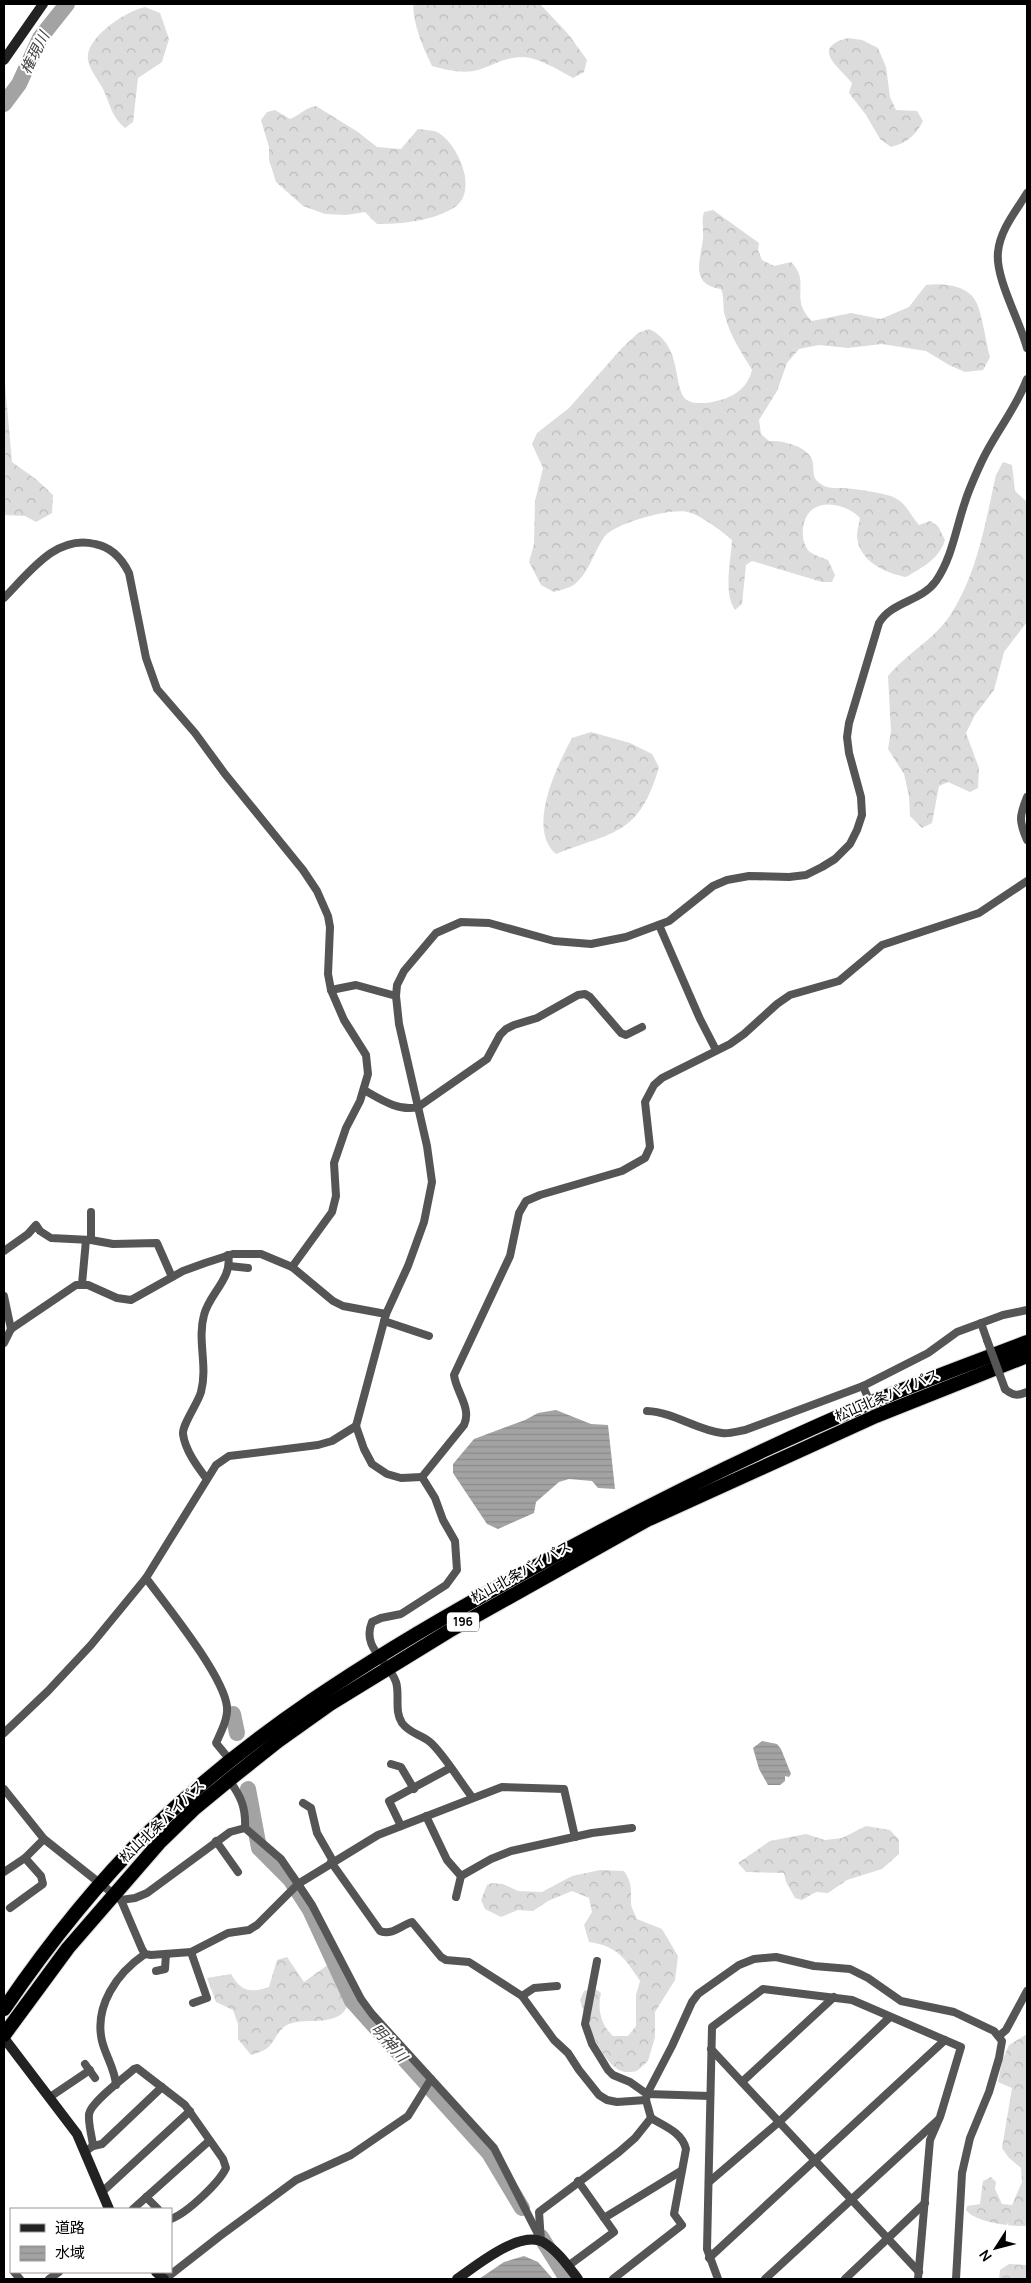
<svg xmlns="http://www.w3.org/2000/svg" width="1031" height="2283" font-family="Manrope,'Noto Sans JP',sans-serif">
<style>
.forest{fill:url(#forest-crowns)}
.water{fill:url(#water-rules)}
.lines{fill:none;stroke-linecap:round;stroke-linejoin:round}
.river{stroke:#a3a3a3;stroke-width:16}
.highway-casing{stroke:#dbdbdb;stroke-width:16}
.street{stroke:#555;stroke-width:8}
.secondary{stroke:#222;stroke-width:10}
.highway{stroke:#000;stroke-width:14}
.street-bridge{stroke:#555;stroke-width:8}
.labels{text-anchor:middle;stroke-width:4;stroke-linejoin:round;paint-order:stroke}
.shield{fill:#fff;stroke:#4c4c4c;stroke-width:1}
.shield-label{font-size:12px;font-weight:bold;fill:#000}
.street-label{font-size:14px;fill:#000;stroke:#fff}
.water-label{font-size:15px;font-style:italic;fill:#444;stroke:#fff}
</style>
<defs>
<pattern id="forest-crowns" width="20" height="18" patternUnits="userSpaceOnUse" patternTransform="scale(1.25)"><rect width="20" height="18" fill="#dcdcdc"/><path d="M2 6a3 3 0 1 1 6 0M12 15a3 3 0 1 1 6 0" fill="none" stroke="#bbb"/></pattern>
<pattern id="water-rules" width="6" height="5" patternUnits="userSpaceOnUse" patternTransform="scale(1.25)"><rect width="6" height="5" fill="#a3a3a3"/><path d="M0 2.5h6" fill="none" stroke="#8b8b8b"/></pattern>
</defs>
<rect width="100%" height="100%" fill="#fff"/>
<g class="forest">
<path d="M413,4H540L569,35L587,60L584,72L573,78C558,70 540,58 523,57C505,57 494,65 478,70C465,74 445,70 432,66C422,45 414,27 413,4Z"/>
<path d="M145,7L160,13L169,39L162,62L138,78L133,122L125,128C112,118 110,104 103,89C98,79 86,66 88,54C92,33 127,11 145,7Z"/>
<path d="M848,38L862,40L878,48L886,67L890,97L896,110L917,111L923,121C916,135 907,143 891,147L880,139L866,115L849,93L852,83C842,69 808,48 848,38Z"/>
<path d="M316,106L358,132L377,147L401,149L418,129C424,130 432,130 437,132C458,143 479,191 455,207C433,221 403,224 377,224L365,212L346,215L325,214L303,206L276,182L269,160V147L261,120L267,112L275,110L290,119C300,115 306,107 316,106Z"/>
<path d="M713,210L759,243L758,250L762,260L774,266L791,262C812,283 788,298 812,321L851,313L881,319L909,307L926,285C942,283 966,285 975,300C982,311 986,343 990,357L983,370L965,372L949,365L926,351L882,344L848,348L819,345L799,349L787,363L777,391L759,420L761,434L769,441C783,440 812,447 813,464C814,473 812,479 821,484C828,489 836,488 844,488C854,489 889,493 897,499C907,505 911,516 919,525L930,521L938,526L945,540C939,559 923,567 906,577C885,573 859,561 857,537C857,531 859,524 860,518C850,507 827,499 813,509C801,517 799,542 810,552C814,555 823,558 828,560L835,575L832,582H822L752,561L746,565L742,604L735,610C723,594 731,560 732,540C723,532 703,517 691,513C676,506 616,523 605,536C594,551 590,571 575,584C570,588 560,590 554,592L541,585L529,562L534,544L535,501L543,468L532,444L537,433L569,408L622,348L638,333L649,329C684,345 672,390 687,400C692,404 700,403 706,403C727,400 746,393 752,370C742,353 730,336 725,316C722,307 725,299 721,289C690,284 700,262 703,239C704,230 701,221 704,212Z"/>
<polygon points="4,373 12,462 37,480 53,495 52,513 36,522 25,516 4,515"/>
<path d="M1003,462L1012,465L1015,491L1027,502V622L1004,652L994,690L975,715L966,733L979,768L978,788L970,792L948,782L939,786L932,823L922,828L910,816L909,796L904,774L888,749L891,731L888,676C906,654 932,641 949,617C977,575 985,524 996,475Z"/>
<path d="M591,732L630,743L652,754L659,767C639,836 614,831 556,854C526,828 557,766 572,738Z"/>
<polygon points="866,1826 890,1830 899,1840 899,1854 882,1869 847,1880 828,1893 816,1892 802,1900 795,1898 786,1882 784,1873 746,1872 738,1863 770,1841 806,1834 825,1840 842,1838"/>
<path d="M600,1870L624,1871C632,1883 631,1889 631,1903C631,1908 635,1914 637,1919L662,1929L678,1956L675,1980L655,2012V2037L648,2061L637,2071C634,2072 629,2072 625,2072C602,2068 586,2019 580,2000L584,1991L594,1988L601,1993C597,2009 601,2025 613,2036H628L636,2026V1995L640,1981C625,1958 617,1946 589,1942L584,1925L592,1912L589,1898L572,1891L548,1901L533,1911L518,1910L501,1917L485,1909L481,1900L487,1885L492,1883L503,1884L518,1891L542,1892L572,1876Z"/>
<path d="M287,1957L304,1982L329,1964L348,2004C340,2028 308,2017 289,2024C278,2028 275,2043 266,2049C262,2052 256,2053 251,2055L238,2039V2024L233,2010L216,2002L207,1978L231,1974C241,1992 251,1993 269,1987L277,1960Z"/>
<path d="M1027,2034V2226C1012,2227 974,2222 966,2210L967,2206L980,2204L983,2181L991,2177L996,2182L995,2189L1002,2204L1012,2205L1022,2182L1021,2168L1009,2158L1002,2148L1012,2088L998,2082L1002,2061L1009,2045Z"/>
<polygon points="1009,2264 1027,2265 1027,2279 999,2279 1000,2270"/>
</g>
<g class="water">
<polygon points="556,1410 591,1424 608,1425 615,1489 598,1488 592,1481 569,1479 559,1482 536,1502 534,1513 498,1529 487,1524 453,1473 453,1464 474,1439 525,1420 538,1413"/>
<polygon points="762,1741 777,1744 781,1749 791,1774 789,1777 785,1776 785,1781 780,1785 768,1785 759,1769 753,1748"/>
<polygon points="524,2256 538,2262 553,2279 479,2279 504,2262"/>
</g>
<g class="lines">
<g class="river">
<polyline points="4,104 19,84 40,38 67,4"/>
<polyline points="233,1714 237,1733"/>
<polyline points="248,1789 259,1848 290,1879 310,1910 352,2001 489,2153 522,2208"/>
<polyline points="541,2237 567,2279"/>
</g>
<g class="highway-casing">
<g id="highway">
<path d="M4,2009C47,1946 95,1885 150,1831C250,1734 369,1659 491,1591C614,1522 740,1458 870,1403C922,1381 975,1362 1027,1342"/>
<polyline points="4,2035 68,1948 160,1842 195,1808 229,1780 278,1741 330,1704 449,1631 647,1520 876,1416 1027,1356"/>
</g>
</g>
<g class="street">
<path d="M1027,193C1016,211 1000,230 998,252C995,278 1020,321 1027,348"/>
<path d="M4,598C29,573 56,534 95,544C112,547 122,559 129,573L146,658L157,689L195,733L225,774L303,870L317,891L328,916L330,927L328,974L331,990L344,1020L366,1055L368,1074L360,1101L346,1128L334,1163L336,1196L332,1212L292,1267"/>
<path d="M1027,797C1019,817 1019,821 1027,840"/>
<polyline points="659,925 700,1019 716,1050"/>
<polyline points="331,990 356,985 396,996"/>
<path d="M364,1090C380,1099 399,1112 418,1107L487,1059L500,1035L506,1029L514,1025L537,1018L578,995L585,994L590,997L621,1033L626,1035L642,1027"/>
<polyline points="91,1240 91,1212"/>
<polyline points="4,1251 28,1234 36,1225 40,1231 51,1238 91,1240 113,1244 157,1243 172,1277"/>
<polyline points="229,1266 248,1268"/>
<polyline points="82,1284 86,1240"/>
<polyline points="4,1296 11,1329"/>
<polyline points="384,1321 429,1336"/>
<polyline points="981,1323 987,1340"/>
<polyline points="4,1343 11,1329 76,1285 88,1285 117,1298 131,1300 183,1271 205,1263 233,1254 261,1254 292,1267 333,1301 343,1306 386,1314"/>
<polyline points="863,1386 871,1405"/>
<path d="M1005,1389C1013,1396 1018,1396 1027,1392"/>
<path d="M647,1411C674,1412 696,1430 722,1433C730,1434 738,1431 745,1430L863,1386L928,1353L957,1332L1003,1315L1027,1310"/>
<path d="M422,1477L401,1478L387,1474L372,1464L364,1449L356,1426L386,1314L408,1266L424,1222L432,1182L427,1146L399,1024L396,996L397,985L404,971L436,933L461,922L489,923L554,941L591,944L626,937L669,921L713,886L727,880L749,876L789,877L806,875L822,867L835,859L850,844L857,830L862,815L861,797L849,753L847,737L849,723L879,623C892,601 921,602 936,581C952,558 956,528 965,502C969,489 975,476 981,463C994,434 1016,409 1027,379"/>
<path d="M422,1477L464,1425C472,1408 456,1392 454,1375L510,1256L519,1213L526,1201L540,1195L622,1171L645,1158L650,1147L645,1102L654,1085L662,1078L730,1044L744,1034L777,1004L790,995L839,981L882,945L979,913L1027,881"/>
<path d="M422,1477L435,1498L443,1520L455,1541L457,1570L446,1585L401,1614L381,1618L372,1622C361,1648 388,1660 396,1682C400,1695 394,1711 402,1723C410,1734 421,1734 430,1742C443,1753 461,1783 472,1797"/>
<path d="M206,1478C197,1466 185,1450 183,1434C182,1425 198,1403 201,1392C208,1366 197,1340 204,1315C209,1294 233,1278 228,1255"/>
<path d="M146,1578C166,1605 224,1676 227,1707C228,1719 221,1732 216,1743L230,1760"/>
<polyline points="4,1733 48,1691 91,1645 146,1578 216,1465 229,1456 318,1445 332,1441 356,1426"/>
<polyline points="391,1764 401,1767 414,1789"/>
<path d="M229,1780C241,1796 246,1808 245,1828"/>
<polyline points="4,1789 44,1839 121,1900 142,1949 145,1954 151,1955 191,1952 228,1933 249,1930 257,1925 298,1884 378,1835 502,1787 564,1789 575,1837"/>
<polyline points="303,1803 311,1808 317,1833 333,1861"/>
<polyline points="426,1816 447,1860 461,1876 456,1897"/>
<polyline points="401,1826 389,1801 450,1768"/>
<polyline points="216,1841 238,1872"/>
<path d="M331,1862L380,1931C392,1936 400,1926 412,1922L441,1957L446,1960L469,1962L522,1996L554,2040L568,2053L579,2070L599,2095L607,2100L617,2102L646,2100"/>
<polyline points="4,1872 25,1858 44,1839"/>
<polyline points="461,1876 491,1859 511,1851 592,1833 632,1828"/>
<polyline points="121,1900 135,1898 147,1893 230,1832 245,1828 281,1859 298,1884 312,1905 361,1999 372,2014 494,2148 540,2238"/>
<polyline points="10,1908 43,1884 41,1876 25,1858"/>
<polyline points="191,1952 207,1998 193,2003"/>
<polyline points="597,1961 585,2024 592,2044 608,2070 613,2075 630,2082 647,2094 710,2096"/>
<polyline points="156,1971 165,1969 166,1954"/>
<polyline points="522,1996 534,1988 557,1986"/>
<polyline points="999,2036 1006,2030 1027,1991"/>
<polyline points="711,2049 919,2272"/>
<polyline points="85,2064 95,2078"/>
<polyline points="742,2082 834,1997"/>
<path d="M116,2085C115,2069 106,2057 102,2041C94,2006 117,1973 145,1954"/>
<polyline points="50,2097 90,2070"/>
<polyline points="93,2146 102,2144 162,2087"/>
<path d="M86,2151L93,2146C92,2136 88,2124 89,2114C91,2102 124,2078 134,2069L137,2068L185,2105L223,2159L226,2168C219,2183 187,2213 171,2219"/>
<polyline points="709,2182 779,2122 890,2017"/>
<polyline points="102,2192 190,2111"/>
<polyline points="146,2197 158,2209"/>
<polyline points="133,2209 209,2141"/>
<polyline points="604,2218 681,2171"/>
<polyline points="541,2241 539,2212 619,2152 635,2138 651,2118 646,2100 647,2094 672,2046 692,2002 698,1994 739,1965 754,1959 776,1957 814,1966 850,1969 868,1978 901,2001 954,2012 994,2031 1002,2041 999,2058 989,2092 970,2138 962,2173 956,2279"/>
<polyline points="709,2258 945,2040"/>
<polyline points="568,2266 614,2232 578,2181"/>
<polyline points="14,2272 20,2279"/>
<polyline points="49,2279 59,2272"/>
<polyline points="165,2279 220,2236 296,2180 351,2155 408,2116 431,2079"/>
<path d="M613,2279L682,2225L674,2214L686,2149C682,2132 664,2126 651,2118"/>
<polyline points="718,2279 707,2249 712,2027 763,1989 852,2000 961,2047 940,2117 930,2140 918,2279"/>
<polyline points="765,2279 938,2120"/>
<polyline points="845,2279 925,2203"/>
</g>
<g class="secondary">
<polyline points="4,60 43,4"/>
<polyline points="4,2038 77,2134 109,2209"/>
<polyline points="156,2272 164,2279"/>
<path d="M457,2279C476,2266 519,2230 543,2242C558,2251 568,2266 578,2279"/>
</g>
<use href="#highway" class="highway"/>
<polyline class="street-bridge" points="987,1340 1005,1389"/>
</g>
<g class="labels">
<rect class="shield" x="447" y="1612.5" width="32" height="19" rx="4"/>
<g class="shield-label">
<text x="463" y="1626">196</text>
</g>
<g class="street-label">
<text transform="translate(887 1395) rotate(-23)" y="5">松山北条バイパス</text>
<text transform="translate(521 1572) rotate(-29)" y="5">松山北条バイパス</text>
<text transform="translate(162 1821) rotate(-44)" y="5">松山北条バイパス</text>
</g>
<g class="water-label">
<text transform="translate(35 53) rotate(-63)" y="5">権現川</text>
<text transform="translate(389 2043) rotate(48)" y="5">明神川</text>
</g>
</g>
<rect width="1031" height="2283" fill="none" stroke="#000000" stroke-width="10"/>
<rect x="10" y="2208" width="162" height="65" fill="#ffffff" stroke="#999999"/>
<rect x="20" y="2224" width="25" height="8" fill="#222222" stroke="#999999"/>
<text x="55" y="2233" font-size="15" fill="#000000">道路</text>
<rect x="20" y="2246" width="25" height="15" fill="url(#water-rules)" stroke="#999999"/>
<text x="55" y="2258" font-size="15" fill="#000000">水域</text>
<g transform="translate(996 2248) rotate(234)" stroke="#ffffff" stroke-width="4" paint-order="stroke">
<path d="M0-4L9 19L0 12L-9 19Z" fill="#000000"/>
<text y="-8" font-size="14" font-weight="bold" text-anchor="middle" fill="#000000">N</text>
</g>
</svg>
